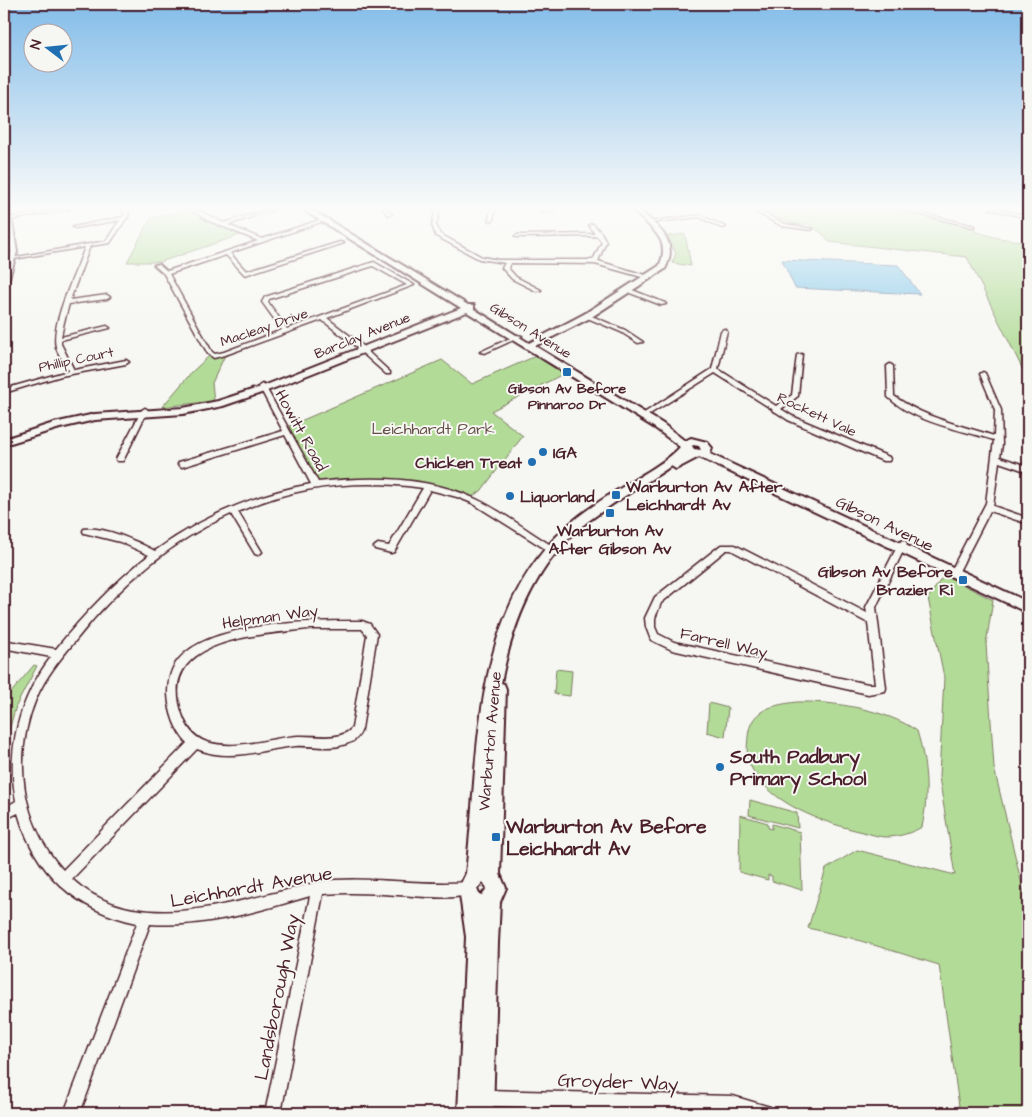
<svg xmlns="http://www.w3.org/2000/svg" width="1032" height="1117" font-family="'Architects Daughter',sans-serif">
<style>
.green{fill:#b2db98;stroke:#7e7d62}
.water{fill:#89c9ea;stroke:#70859e}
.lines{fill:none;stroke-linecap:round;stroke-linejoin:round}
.street-casing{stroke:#4a1f2b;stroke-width:3}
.secondary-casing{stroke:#4a1f2b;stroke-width:4}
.street{fill:#f6f6f2;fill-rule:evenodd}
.secondary{fill:#f6f6f2;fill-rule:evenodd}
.poi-dot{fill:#1f6fb2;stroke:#f6f6f2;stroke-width:2}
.labels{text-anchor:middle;stroke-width:4;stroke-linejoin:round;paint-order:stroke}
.far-street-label{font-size:14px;fill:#4a1f2b;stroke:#f6f6f2}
.far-poi-label{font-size:14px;font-weight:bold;fill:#4a1f2b;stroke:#f6f6f2}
.park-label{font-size:16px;fill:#644e46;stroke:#f6f6f2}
.street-label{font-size:16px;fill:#4a1f2b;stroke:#f6f6f2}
.poi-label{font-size:16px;font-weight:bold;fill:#4a1f2b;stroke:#f6f6f2;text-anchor:start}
.near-poi-label{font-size:19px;font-weight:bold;fill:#4a1f2b;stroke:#f6f6f2;text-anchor:start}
.near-street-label{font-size:19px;fill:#4a1f2b;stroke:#f6f6f2}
</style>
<rect width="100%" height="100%" fill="#f6f6f2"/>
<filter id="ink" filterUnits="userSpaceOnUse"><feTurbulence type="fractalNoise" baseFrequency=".02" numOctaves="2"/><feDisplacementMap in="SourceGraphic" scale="10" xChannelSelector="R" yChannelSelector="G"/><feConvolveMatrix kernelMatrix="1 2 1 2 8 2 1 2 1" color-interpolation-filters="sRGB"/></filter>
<g filter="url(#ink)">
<g class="green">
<polygon points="759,209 893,209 975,228 974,231 998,238 1028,242 1028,380 967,257 829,242 825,236 809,224 794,224"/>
<polygon points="189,210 243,234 160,262 127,262 151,218"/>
<polygon points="685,234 691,266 672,263 676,254 668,236"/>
<polygon points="226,353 212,383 214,401 162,407 192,372 209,356"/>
<path d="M538,355L565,373L491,411L523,436L481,491L469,499C420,480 367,481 316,485L289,426L442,360L472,384Z"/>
<polygon points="944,575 993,600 986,644 994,768 1028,910 1028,1113 960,1113 939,965 851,938 808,928 826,869 857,850 955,875 939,777 944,677 928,598"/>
<polygon points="34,665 37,666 16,706 4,748 4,705 9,695"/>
<polygon points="556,669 572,671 570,696 554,694"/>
<path d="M797,702C833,701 888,710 917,731C927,764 929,794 922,827C911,833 899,837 886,837C879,837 870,834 863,832C824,823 771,805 751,767C746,759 747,746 748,737C750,709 773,705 797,702Z"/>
<polygon points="709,703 728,708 725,737 707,732"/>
<polygon points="750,800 797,813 798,828 749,815"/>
<polygon points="740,815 768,823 768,828 772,829 772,824 800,832 802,890 772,881 772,876 768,875 768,880 739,872"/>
</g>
<polygon class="water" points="782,260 898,265 920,294 795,288"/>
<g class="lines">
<g class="street-casing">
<g id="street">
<polygon points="60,209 69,209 4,221 4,219"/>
<path d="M122,209H126L129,214L127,217L128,218L126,219L110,243L90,246L70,300L107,295L110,297L107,299L69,304L64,322L61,337L107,326L110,328L61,340V344L74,370L126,360L129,362L126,364L61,376L4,393V389L68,371C65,362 58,355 56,347C50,324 77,270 85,247L8,260L6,259L106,241L120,220L75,228L73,227L123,217L125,214Z"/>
<path d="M190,209H195L224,223L269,209H275L228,225L262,239L326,218L330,219L230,253L246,271L340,242L344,243L245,275L226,255L169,274L212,352L215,354L224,352L282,330L262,302L265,297L374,262L414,285L327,318L363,346L365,349L390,372V374H386L360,351L358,348L322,320L228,354L214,358L208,354L164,274L154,265L159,264L167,271L258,241L207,220ZM373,266L407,285L287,329L268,302L269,299Z"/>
<polygon points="383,209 387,209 392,214 388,215"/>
<polygon points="436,209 440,209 436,225 440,234 482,257 499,260 593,260 602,242 597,236 517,237 515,236 517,235 595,234 589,225 593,224 602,234 606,242 598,261 652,277 649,279 595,264 510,263 508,268 516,277 541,290 536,291 512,279 502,268 505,263 479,259 436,236 432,225"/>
<polygon points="491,209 495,209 493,220 491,221 489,220"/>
<polygon points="549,209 555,209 543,213 541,212"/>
<polygon points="750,209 755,209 785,224 813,229 811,230 782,226"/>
<polygon points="897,209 904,209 975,226 973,227"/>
<polygon points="990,209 997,209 1028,216 1028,218"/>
<polygon points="700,215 726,227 722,228 699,217 648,223 646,222"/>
<polygon points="627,288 665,303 666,304 661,305 625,291 624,290"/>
<polygon points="585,315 589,315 625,330 643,342 638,343 621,332 585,317"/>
<polygon points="724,329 727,331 718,369 776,406 792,395 797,355 802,354 798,396 781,409 792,416 889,457 890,459 889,461 883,461 788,420 776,412 773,411 772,409 715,373 645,417 641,417 641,415 712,369 721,331"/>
<polygon points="517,335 522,336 485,353 480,352"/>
<path d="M890,364L893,366L894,396C924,418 960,425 994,436L995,410L980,374L983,372L985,373L1001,410L1002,445L1000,457L1028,466V472L999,462L993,506L1028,518V524L990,511L957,575H951L950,573L986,503L994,440C961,430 913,422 888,397L887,366Z"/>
<path d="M262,384L265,386L318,482C370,476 428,476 476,499C506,513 532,535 561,551L562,553L561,555H555L472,503L457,497L430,490L394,552L391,553L375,549L374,547L378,544L389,546L423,488C360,479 297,485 238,512L262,552L258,555L255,554L231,514C169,542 118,587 76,640C61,658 45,677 36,699C12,757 21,823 63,870L187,743C175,730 169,712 168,694C168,682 170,669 179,659C211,621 315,621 362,621L370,624L377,634L362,729C359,737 355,742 346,744C330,750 313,745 296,746C261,749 232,763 197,749L72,879C131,933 214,907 283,891C300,887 317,881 335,880C379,877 423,886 468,882L473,883L474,888L473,893C453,901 419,896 398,895C373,893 348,892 323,894L281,1113H265L310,896C259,911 204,928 150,924L80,1113H64L137,923C75,910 35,873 18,813L4,820V808L16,801C6,749 19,699 51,657L8,649L5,648L4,644L8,641L56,649C84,614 114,583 149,555L120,542L84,533L83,531L84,529C102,525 139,542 155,551C202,517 255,494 311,484L285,435L182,467L178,464L179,462L283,431L259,386ZM308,629H362L367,635L352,728C340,742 314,735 298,736C268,738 237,751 207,742C191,737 184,723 180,708C161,637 262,635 308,629Z"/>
<polygon points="145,408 148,410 124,459 123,461 117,461 116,459 142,410"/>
<path d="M903,540L907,543L876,607L886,688L885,691L868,694L672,650L651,640L646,627L645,618L655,597L721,545H735L867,613L866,607L899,543ZM726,550H731L868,623L875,684H868L674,642L658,634L655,627V618L661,603Z"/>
<polygon points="483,1090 733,1096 770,1107 772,1113 738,1113 733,1112 483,1106 478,1103 475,1098 478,1093"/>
</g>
</g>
<g class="secondary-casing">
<g id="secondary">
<polygon points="4,209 10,209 17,252 8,281 4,283 4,271 11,252"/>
<path d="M305,209H310L468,305H474V309L529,343L584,314L659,266C673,238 648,227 632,209H638C657,226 680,241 665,269L590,318L535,346L663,424L685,441L691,438L707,442L712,448L710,454L1028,602V613L699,457L676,469L671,466C642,486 610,504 582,526C535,566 512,624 501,683L504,684L506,689L500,874L506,888L500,902L498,943L493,1113H458L466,937L459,888L466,873C480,756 470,618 563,530C586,508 616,491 644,474C657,466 670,458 680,447L655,428L467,312L267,391L223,406L183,414L95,420L60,428L4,445V439L54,423L95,414L183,408L218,401L261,387L461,308L305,211ZM693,445L699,446L701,450L694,449L692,446ZM483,882L487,888L482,895L479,894L477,889Z"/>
</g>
</g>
<use href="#street" class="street"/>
<use href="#secondary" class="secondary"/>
</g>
</g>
<linearGradient id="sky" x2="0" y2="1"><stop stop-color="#82bce9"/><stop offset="0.57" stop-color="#fbfbf9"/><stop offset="1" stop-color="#fbfbf9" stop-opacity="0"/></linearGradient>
<rect width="1032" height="365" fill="url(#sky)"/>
<g class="poi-dot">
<rect x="562" y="367" width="10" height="10" rx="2.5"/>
<circle cx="543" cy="452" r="5"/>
<circle cx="532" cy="462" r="5"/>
<rect x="611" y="490" width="10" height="10" rx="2.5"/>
<circle cx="510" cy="496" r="5"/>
<rect x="605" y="508" width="10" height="10" rx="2.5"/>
<rect x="958" y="575" width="10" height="10" rx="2.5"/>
<circle cx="720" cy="767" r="5"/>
<rect x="491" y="832" width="10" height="10" rx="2.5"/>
</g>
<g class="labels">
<g class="far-street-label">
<text transform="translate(264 327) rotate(-19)" y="5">Macleay Drive</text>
<text transform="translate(531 330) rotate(32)" y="5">Gibson Avenue</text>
<text transform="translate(362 335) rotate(-22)" y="5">Barclay Avenue</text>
<text transform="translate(76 359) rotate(-12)" y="5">Phillip Court</text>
<text transform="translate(817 414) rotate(25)" y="5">Rockett Vale</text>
</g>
<g class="far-poi-label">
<text x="567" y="393">Gibson Av Before<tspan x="567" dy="16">Pinnaroo Dr</tspan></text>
</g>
<g class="park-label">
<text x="433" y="434">Leichhardt Park</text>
</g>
<g class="street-label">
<text transform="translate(302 430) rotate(61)" y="6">Howitt Road</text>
<text transform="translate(885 523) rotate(26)" y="6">Gibson Avenue</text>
<text transform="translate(270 616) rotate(-8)" y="6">Helpman Way</text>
<text transform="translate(724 642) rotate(13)" y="6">Farrell Way</text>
<text transform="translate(489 741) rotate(-85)" y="6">Warburton Avenue</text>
</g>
<g class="poi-label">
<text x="553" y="458">IGA</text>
<text x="522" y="468" text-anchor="end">Chicken Treat</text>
<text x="626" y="492">Warburton Av After<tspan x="626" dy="18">Leichhardt Av</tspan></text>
<text x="520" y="502">Liquorland</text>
<text x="610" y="536" text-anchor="middle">Warburton Av<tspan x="610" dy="18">After Gibson Av</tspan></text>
<text x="953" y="577" text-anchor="end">Gibson Av Before<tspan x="953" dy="18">Brazier Ri</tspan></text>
</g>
<g class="near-poi-label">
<text x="730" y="763">South Padbury<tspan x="730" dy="22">Primary School</tspan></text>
<text x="506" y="833">Warburton Av Before<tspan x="506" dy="22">Leichhardt Av</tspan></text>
</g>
<g class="near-street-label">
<text transform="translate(251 886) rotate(-10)" y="7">Leichhardt Avenue</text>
<text transform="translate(276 997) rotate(-79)" y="7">Landsborough Way</text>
<text transform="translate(618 1081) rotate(2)" y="7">Groyder Way</text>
</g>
</g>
<rect width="1032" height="1117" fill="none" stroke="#f6f6f2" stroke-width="20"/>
<rect x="10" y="10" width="1012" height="1097" fill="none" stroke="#4a1f2b" stroke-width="2" filter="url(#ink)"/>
<g transform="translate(48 48) rotate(286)"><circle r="24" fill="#f6f6f2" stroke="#b1a0a2"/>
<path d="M0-4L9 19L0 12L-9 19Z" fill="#1f6fb2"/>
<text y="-8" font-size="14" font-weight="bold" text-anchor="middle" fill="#4a1f2b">N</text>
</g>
</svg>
